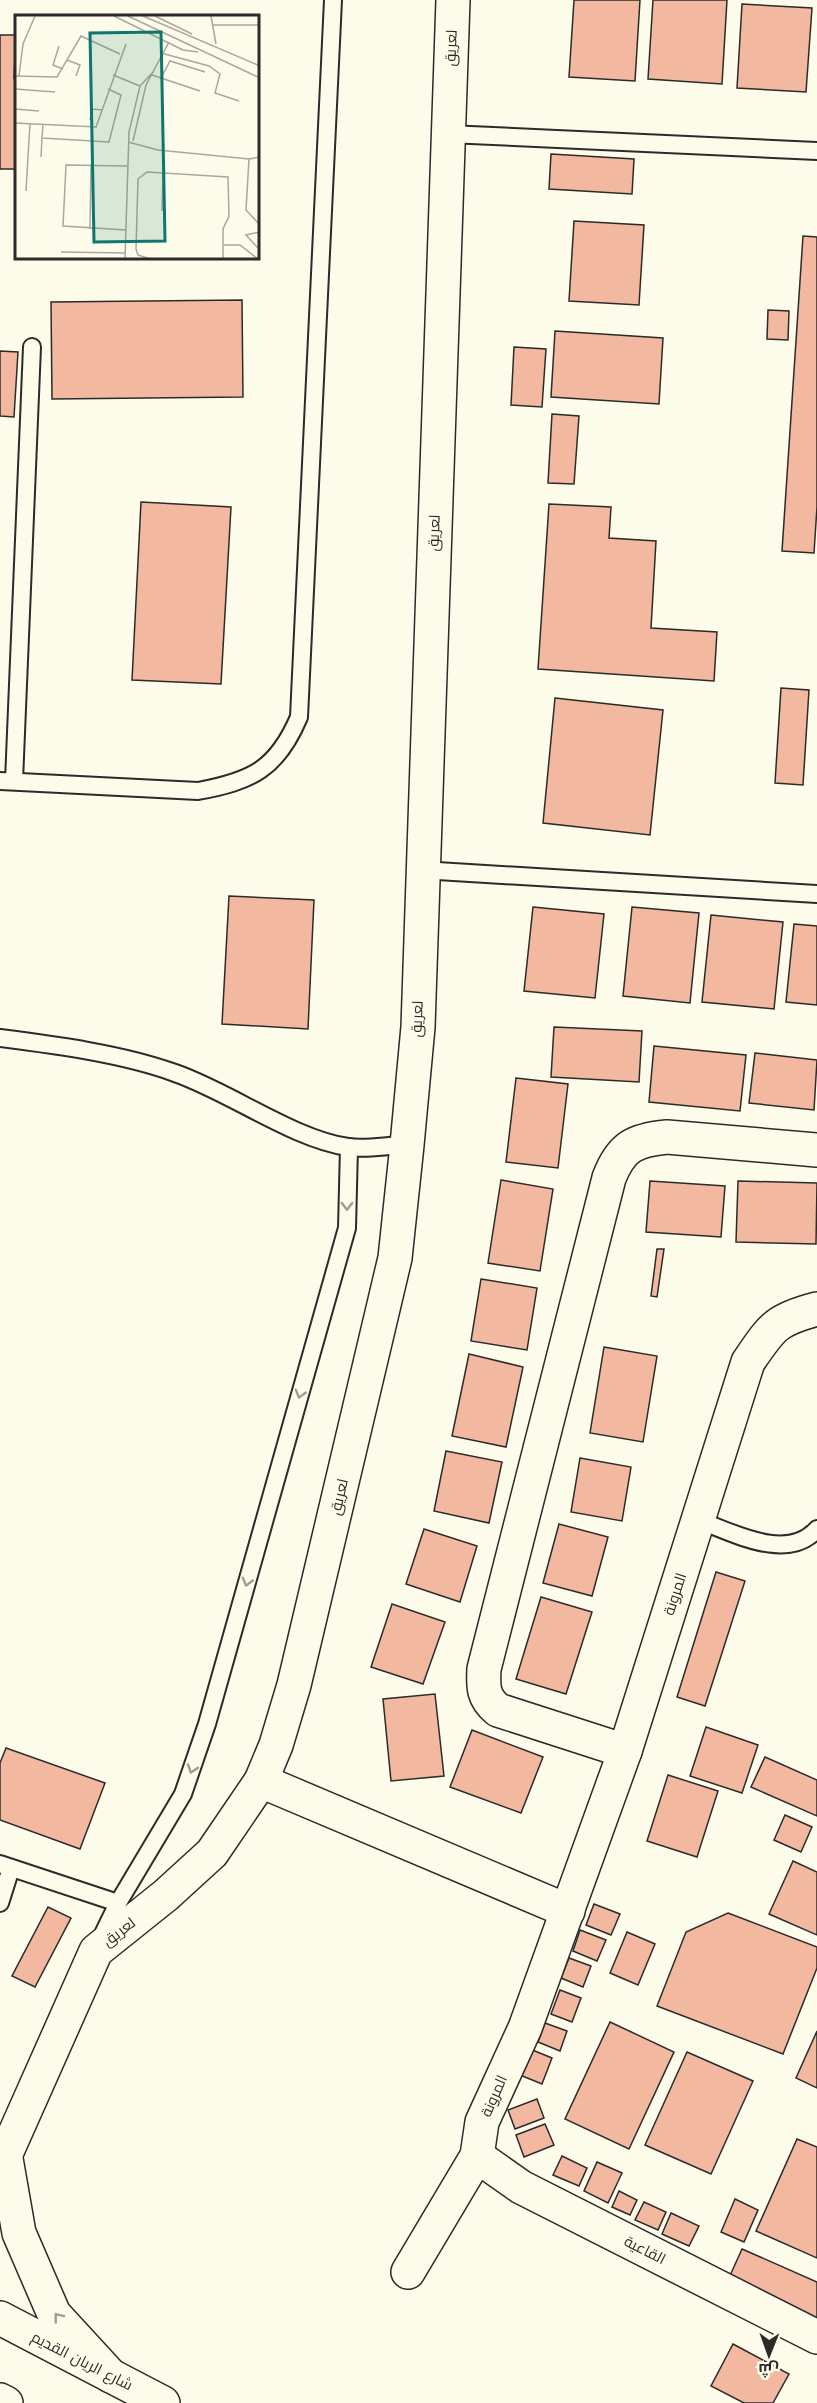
<svg xmlns="http://www.w3.org/2000/svg" width="817" height="2403" font-family="'Work Sans',Cairo,sans-serif">
<style>
.building{fill:#f2b8a0;stroke:#2b2b2b;stroke-width:1.5}
.lines{fill:none;stroke-linecap:round;stroke-linejoin:round}
.service-casing{stroke:#2b2b2b;stroke-width:20}
.minor-casing{stroke:#2b2b2b;stroke-width:36}
.trunk-casing{stroke:#2b2b2b;stroke-width:36}
.service{stroke:#fdfbea;stroke-width:16}
.minor{stroke:#fdfbea;stroke-width:33}
.trunk{stroke:#fdfbea;stroke-width:33}
.oneway{stroke:#9e9d94}
.labels{text-anchor:middle;stroke-width:4.5;stroke-linejoin:round;paint-order:stroke}
.street-label{font-size:15px;fill:#2b2b2b;stroke:#fdfbea}
.inset-road{fill:none;stroke:#a9a89e;stroke-width:1.5}
.view{fill:#0f766e;fill-opacity:0.15;stroke:#0f766e;stroke-width:3}
.inset-edge{fill:none;stroke:#2b2b2b;stroke-width:3}
</style>
<rect width="100%" height="100%" fill="#fdfbea"/>
<g class="building">
<polygon points="574,0 640,0 635,81 569,77"/>
<polygon points="653,0 727,0 722,84 648,79"/>
<polygon points="742,4 812,8 806,92 737,88"/>
<polygon points="0,35 16,35 14,78 16,78 16,169 0,169"/>
<polygon points="551,154 634,159 632,194 549,189"/>
<polygon points="574,221 644,225 639,305 569,301"/>
<polygon points="803,236 817,237 817,507 814,553 782,551"/>
<polygon points="242,300 243,397 52,399 51,302"/>
<polygon points="768,310 789,311 788,340 767,339"/>
<polygon points="555,331 663,338 659,404 551,397"/>
<polygon points="514,347 546,349 542,407 511,405"/>
<polygon points="0,351 18,352 14,417 0,416"/>
<polygon points="552,414 579,416 574,484 548,483"/>
<polygon points="141,502 231,507 221,684 132,680"/>
<polygon points="549,504 611,507 609,538 656,541 651,628 717,632 714,681 538,669"/>
<polygon points="781,688 809,690 803,785 775,783"/>
<polygon points="555,698 663,710 650,835 543,823"/>
<polygon points="229,896 314,900 308,1029 222,1024"/>
<polygon points="533,907 604,914 595,998 524,991"/>
<polygon points="632,907 699,913 690,1003 623,996"/>
<polygon points="711,915 783,922 774,1009 702,1002"/>
<polygon points="794,924 817,926 817,1005 786,1002"/>
<polygon points="554,1027 642,1031 639,1082 551,1077"/>
<polygon points="654,1046 746,1055 740,1111 649,1102"/>
<polygon points="755,1053 817,1060 814,1110 749,1103"/>
<polygon points="516,1078 568,1084 558,1168 506,1162"/>
<polygon points="501,1180 553,1189 540,1271 488,1263"/>
<polygon points="650,1181 725,1186 721,1237 646,1232"/>
<polygon points="738,1181 817,1183 816,1244 736,1242"/>
<polygon points="657,1249 664,1249 657,1297 651,1296"/>
<polygon points="481,1279 537,1288 527,1350 471,1341"/>
<polygon points="604,1347 657,1356 643,1442 590,1433"/>
<polygon points="469,1354 523,1367 506,1447 452,1436"/>
<polygon points="446,1451 502,1462 489,1523 434,1511"/>
<polygon points="580,1458 631,1467 622,1521 571,1512"/>
<polygon points="559,1524 608,1537 592,1596 543,1583"/>
<polygon points="424,1529 477,1546 460,1602 406,1584"/>
<polygon points="716,1572 745,1581 705,1706 677,1697"/>
<polygon points="541,1597 592,1612 566,1694 516,1679"/>
<polygon points="392,1604 445,1622 423,1684 371,1667"/>
<polygon points="435,1694 444,1776 391,1781 383,1699"/>
<polygon points="706,1727 758,1745 742,1793 690,1776"/>
<polygon points="472,1730 543,1757 521,1813 450,1787"/>
<polygon points="6,1748 105,1783 80,1849 0,1820 0,1763"/>
<polygon points="765,1757 817,1780 817,1816 751,1787"/>
<polygon points="668,1775 718,1791 697,1857 647,1841"/>
<polygon points="785,1815 812,1827 801,1852 774,1840"/>
<polygon points="793,1861 817,1872 817,1935 769,1914"/>
<polygon points="594,1904 620,1914 611,1935 586,1925"/>
<polygon points="48,1907 71,1918 35,1987 12,1976"/>
<polygon points="728,1913 817,1947 817,1968 783,2054 657,2006 686,1932"/>
<polygon points="580,1930 606,1940 597,1961 573,1951"/>
<polygon points="627,1932 655,1944 638,1985 610,1973"/>
<polygon points="569,1958 591,1966 583,1987 561,1978"/>
<polygon points="560,1990 581,1998 572,2022 551,2014"/>
<polygon points="610,2022 674,2052 629,2149 565,2119"/>
<polygon points="545,2023 567,2031 560,2051 538,2042"/>
<polygon points="817,2031 817,2088 796,2078"/>
<polygon points="530,2049 552,2058 542,2084 520,2075"/>
<polygon points="687,2052 753,2081 711,2174 645,2145"/>
<polygon points="537,2099 544,2118 515,2129 508,2110"/>
<polygon points="545,2124 554,2145 524,2157 516,2135"/>
<polygon points="797,2139 817,2147 817,2258 756,2231"/>
<polygon points="562,2156 587,2168 579,2186 553,2175"/>
<polygon points="597,2162 622,2173 608,2203 584,2191"/>
<polygon points="619,2191 637,2200 630,2215 612,2207"/>
<polygon points="735,2199 758,2210 744,2242 721,2232"/>
<polygon points="644,2202 666,2212 658,2230 635,2220"/>
<polygon points="671,2213 699,2226 689,2246 662,2234"/>
<polygon points="742,2249 817,2282 817,2320 728,2280"/>
<polygon points="733,2344 789,2374 773,2403 744,2403 711,2386"/>
</g>
<g class="lines">
<g class="service-casing">
<g id="service">
<polyline points="448,134 817,151"/>
<path d="M0,781L198,791C252,781 277,769 299,717L333,0"/>
<polyline points="14,781 32,347"/>
<polyline points="421,870 817,894"/>
<path d="M0,1038C55,1045 123,1054 175,1073C230,1092 293,1139 348,1147C366,1150 388,1145 407,1145"/>
<path d="M698,1520C732,1532 787,1563 817,1529"/>
<polyline points="0,1864 118,1903"/>
<polyline points="0,1903 11,1868"/>
<polyline points="101,1938 118,1903 183,1794 207,1724 347,1228 349,1147"/>
</g>
</g>
<g class="minor-casing">
<g id="minor">
<path d="M625,1751L498,1710C483,1698 483,1687 484,1669L609,1178C621,1147 634,1140 667,1137L817,1150"/>
<polyline points="261,1781 568,1911"/>
<polyline points="5,2153 19,2233 54,2314 111,2376"/>
<polyline points="477,2156 521,2187 817,2337"/>
<polyline points="0,2167 96,1951 166,1895 212,1853 261,1781 276,1745 294,1685 395,1258 407,1145 418,1027 453,0"/>
<path d="M408,2272L477,2156L482,2122L525,2028L625,1751L748,1362C772,1327 775,1320 817,1309"/>
<polyline points="0,2318 163,2403"/>
</g>
</g>
<g class="trunk-casing">
<polyline id="trunk" points="0,2400 6,2403"/>
</g>
<use href="#service" class="service"/>
<use href="#minor" class="minor"/>
<use href="#trunk" class="trunk"/>
</g>
<defs><path id="oneway-chevron" d="M-2-3.5L2.5 0L-2 3.5" fill="none" stroke-width="1.6" stroke-linecap="round" stroke-linejoin="round" transform="scale(1.5)"/></defs>
<g class="oneway">
<use href="#oneway-chevron" transform="translate(347 1206) rotate(90)"/>
<use href="#oneway-chevron" transform="translate(300 1394) rotate(106)"/>
<use href="#oneway-chevron" transform="translate(247 1582) rotate(106)"/>
<use href="#oneway-chevron" transform="translate(192 1769) rotate(109)"/>
<use href="#oneway-chevron" transform="translate(58 2317) rotate(-128)"/>
</g>
<g class="labels">
<g class="street-label">
<text transform="translate(451 48) rotate(-88)" y="5">لعريق</text>
<text transform="translate(434 533) rotate(-88)" y="5">لعريق</text>
<text transform="translate(417 1019) rotate(-88)" y="5">لعريق</text>
<text transform="translate(339 1497) rotate(-77)" y="5">لعريق</text>
<text transform="translate(675 1594) rotate(-72)" y="5">المرونة</text>
<text transform="translate(119 1932) rotate(-38)" y="5">لعريق</text>
<text transform="translate(494 2096) rotate(-66)" y="5">المرونة</text>
<text transform="translate(645 2250) rotate(27)" y="5">القاعية</text>
<text transform="translate(82 2361) rotate(27)" y="5">شارع الريان القديم</text>
</g>
</g>
<g transform="translate(15 15)">
<rect width="244" height="244" fill="#fdfbea"/>
<path class="inset-road" d="M99,1L168,35L183,37M113,1L245,63M128,1L245,51M140,1L177,19M196,1L201,29M197,10H245M44,31L38,50L48,54M146,38L194,51L205,59L200,78L224,86M52,45L65,50L61,61M98,60L125,71M137,60L185,76M0,61L42,62L66,21L105,39M4,61L8,29L20,1M146,63L155,46L190,57M0,74L40,77M0,94L24,96M75,105L77,94L87,95M0,108L81,112L111,29M28,109L27,123L94,127L106,80L93,74M118,126L131,70L154,27M113,127L143,135L234,144M26,142L27,123M245,142L234,144L231,195L245,210M11,176L15,108M147,196L148,158M75,214L76,149M111,215L48,211L51,150L112,151M209,230H225L243,244M243,233L231,220L245,217M46,237L111,238M110,244L114,117L125,71L139,56M135,244L123,240L121,234L123,164L132,157L213,162L214,201L208,214V244"/>
<path class="view" d="M146,17L150,226L79,227L75,18Z"/>
<rect width="244" height="244" class="inset-edge"/>
</g>
<g transform="translate(769 2355) rotate(181)" stroke="#fdfbea" stroke-width="4.5" paint-order="stroke">
<path d="M0-4.5L10 22L0 15L-10 22Z" fill="#2b2b2b"/>
<text y="-9" font-size="16" font-weight="bold" text-anchor="middle" fill="#2b2b2b">ش</text>
</g>
</svg>
